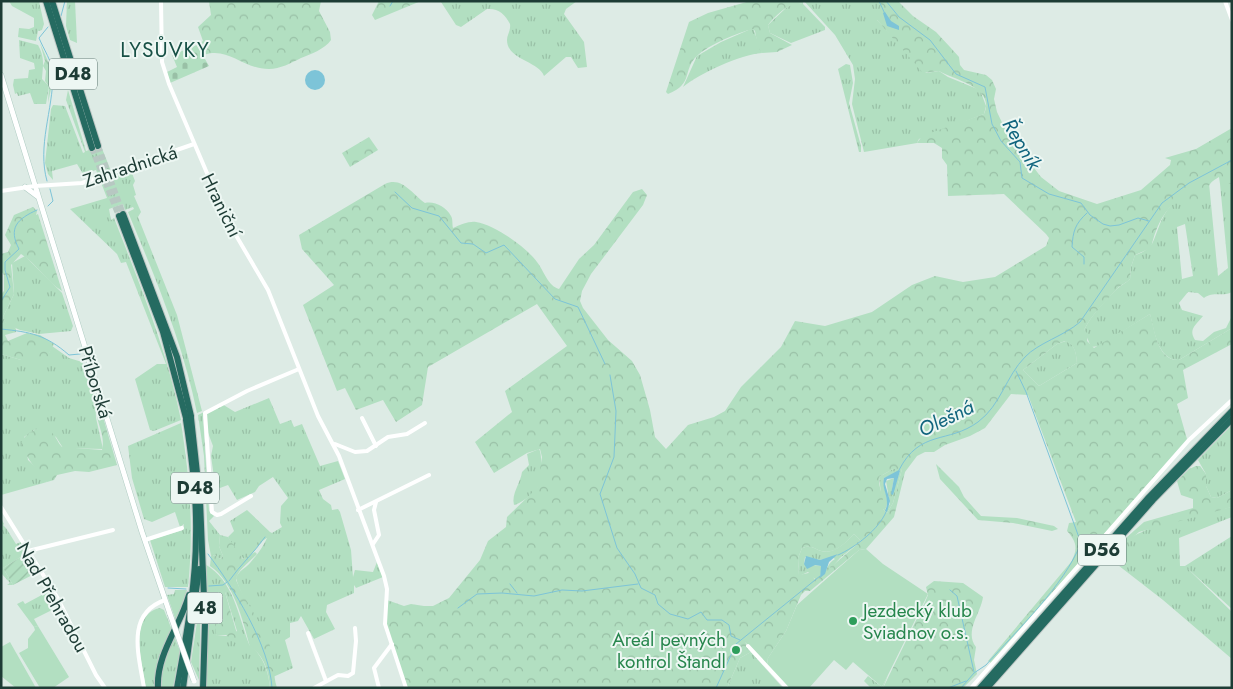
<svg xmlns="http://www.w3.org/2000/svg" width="1233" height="689" font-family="Jost,sans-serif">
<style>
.grass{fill:url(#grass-tufts);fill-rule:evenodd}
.forest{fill:url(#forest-crowns);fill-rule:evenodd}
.cemetery{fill:url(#cemetery-stones)}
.park{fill:#b2dfc1}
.garden{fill:url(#garden-furrows)}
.water{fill:#7dc4d8}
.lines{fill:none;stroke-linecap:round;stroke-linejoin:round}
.stream{stroke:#7dc4d8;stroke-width:1}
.motorway-tunnel{stroke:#b7c8c2;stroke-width:6;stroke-dasharray:6 3;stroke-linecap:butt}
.secondary-casing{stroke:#afccc3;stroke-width:6}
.motorway-casing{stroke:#c0c8c6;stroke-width:8}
.minor{stroke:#fff;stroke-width:4}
.secondary{stroke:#fff;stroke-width:5}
.motorway{stroke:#256b61;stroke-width:6}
.secondary-bridge-casing{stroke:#afccc3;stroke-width:6;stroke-linecap:butt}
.secondary-bridge{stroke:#fff;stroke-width:5}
.leisure-dot{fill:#2e9e5b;stroke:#edf7f3;stroke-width:2}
.labels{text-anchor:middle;stroke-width:4;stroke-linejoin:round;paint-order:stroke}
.shield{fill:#edf7f3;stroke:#5b746e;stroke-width:1}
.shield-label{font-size:18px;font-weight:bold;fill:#1d3c35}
.street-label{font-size:19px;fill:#1d3c35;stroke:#edf7f3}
.leisure-label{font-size:19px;fill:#27864d;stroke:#edf7f3;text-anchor:start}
.water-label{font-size:20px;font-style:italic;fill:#11657e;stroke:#edf7f3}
.quarter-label{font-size:21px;letter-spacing:1px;fill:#175045;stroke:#edf7f3}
</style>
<defs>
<pattern id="grass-tufts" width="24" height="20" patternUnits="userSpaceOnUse" patternTransform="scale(1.25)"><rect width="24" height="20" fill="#b2dfc1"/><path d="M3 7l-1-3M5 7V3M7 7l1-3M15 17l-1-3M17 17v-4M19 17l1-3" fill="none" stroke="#99c0a6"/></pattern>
<pattern id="forest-crowns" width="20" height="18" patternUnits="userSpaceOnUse" patternTransform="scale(1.25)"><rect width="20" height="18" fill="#b2dfc1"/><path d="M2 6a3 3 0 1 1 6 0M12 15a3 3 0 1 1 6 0" fill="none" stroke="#99c0a6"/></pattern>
<pattern id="cemetery-stones" width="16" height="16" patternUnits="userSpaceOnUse" patternTransform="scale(1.25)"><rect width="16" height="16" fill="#b2dfc1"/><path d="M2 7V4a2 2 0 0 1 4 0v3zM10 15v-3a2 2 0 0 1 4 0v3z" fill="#99c0a6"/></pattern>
<pattern id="garden-furrows" width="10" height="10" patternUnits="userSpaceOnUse" patternTransform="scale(1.25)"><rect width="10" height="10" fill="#b2dfc1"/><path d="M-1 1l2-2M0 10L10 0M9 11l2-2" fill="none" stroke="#99c0a6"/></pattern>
</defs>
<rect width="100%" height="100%" fill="#ddebe5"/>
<g class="grass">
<polygon points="9,1 39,1 44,24 42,30 38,31 36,41 18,37 19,28 29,29 34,27 34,18 12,6"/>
<polygon points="67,1 75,1 77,43 70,40 66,26"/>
<path d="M577,1L566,9L564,14L584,42L587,67L578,68L571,57H566L544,76C539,61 507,60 507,40C507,35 511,30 510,24C505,14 498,8 487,9L461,27L456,25L441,2Z"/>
<polygon points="804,1 879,1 885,10 877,20 926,73 939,71 948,77 980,90 986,106 984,114 919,139 917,143 864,152 852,104 855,79 853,65 835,35"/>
<polygon points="796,3 803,4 825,27 825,30 791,43 770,33 768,25 788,6"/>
<path d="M753,28L762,53C741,54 699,74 683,87L697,56L721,42Z"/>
<path d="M19,40L38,45C45,58 43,65 42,79L49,86L46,104H34L30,93L18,96L17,93L15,94L13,85L14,79L28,78L29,70L35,69L34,63L20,58Z"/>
<polygon points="846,64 850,65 853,83 849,103 861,146 861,152 859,152 838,69"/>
<polygon points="68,90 86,151 101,146 111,171 98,175 96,170 83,174 77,164 52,171 53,180 48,174 45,163 51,109 53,105 65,106 83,153 85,152 66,100"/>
<path d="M130,168L135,181L133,185L136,195L134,196L141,212L138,217L177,315L202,411L197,413C183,343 155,277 128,212L134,209L133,207L125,210L123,204L109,209L111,220L114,218C140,285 167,350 181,420L154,431L150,430L135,379L157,364H166L126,262L121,263L117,254L70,209L107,198L100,180Z"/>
<path d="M1209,183L1218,276L1228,268L1220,184H1232V292C1223,297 1213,291 1204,298L1198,293L1188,292L1179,303L1182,310L1203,316C1196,325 1188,329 1195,340L1203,341L1214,332L1226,328L1232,316V328L1179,360C1158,361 1154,330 1150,314L1099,346L1091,347L1084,330C1092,314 1105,301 1117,289C1121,285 1126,283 1130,279L1131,267L1135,255C1140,254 1149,249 1152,244C1160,227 1160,216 1175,201C1192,201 1203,201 1209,183ZM1185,224L1193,276L1182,279L1177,227Z"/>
<polygon points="25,256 62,293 73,326 71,331 39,334 20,330 6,324 3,317 14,294 12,263"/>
<path d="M1066,341C1075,344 1076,353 1077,363L1039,386L1023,370L1057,344Z"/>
<polygon points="52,346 69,358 82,362 95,396 96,418 103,449 63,448 56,437 42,429 34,430 24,437 28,460 44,475 47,482 1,495 1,354 21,360 49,353"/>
<path d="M269,398L280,424L291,420L294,427L302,424L320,466L338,461L345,479L319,490L323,499L331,505L332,510L338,509L340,512L351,550L353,577L355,570L373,572L377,562L383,577L356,588L354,585V593L327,605L326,612L335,629L314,639L301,616L298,621L290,623V637L285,640L293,668L273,677C271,662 270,645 262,631C255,617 239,592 236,578C239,570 245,569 250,563C257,555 263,547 267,538C259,541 255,555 244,559L237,553L228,537L234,531L230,521L247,510L270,532L272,533L282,527L280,523L281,506L288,498L273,477L259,486L255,492L237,500L228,485L220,488L215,484L211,456L213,446L207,430V413L222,404L235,412Z"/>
<polygon points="204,412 203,417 209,511 214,516 209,521 220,535 219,546 223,556 220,559 215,555 211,556 208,540 204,456 198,415"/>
<path d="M181,423C190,479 194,530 188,587H165L150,540L183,530L184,524L180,527L175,512L152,522L144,519L132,478L128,446Z"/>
<polygon points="1232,425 1232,490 1217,498 1211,497 1206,486 1206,474 1198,460"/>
<path d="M539,449C543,455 541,482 537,489C533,494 520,504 514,505C511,494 521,482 522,472L529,465L527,454Z"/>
<path d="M893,469H902L893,503L887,513L883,509L879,477ZM900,471L893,492L892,489L894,478L886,481L890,504L885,510C891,498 882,490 884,478Z"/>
<path d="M1232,507V517L1179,538L1180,566H1185L1232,536V609L1186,567L1232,612V659L1163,600L1114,562C1107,530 1209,512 1232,507Z"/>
<polygon points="1,518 4,524 3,525 6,528 16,544 21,542 27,553 3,568 13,585 7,585 10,583 1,573"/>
<path d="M854,534L861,541L840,558L826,574L816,580L808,572L799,576L798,558L802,548C811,545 813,548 821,551C834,555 846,542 854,534ZM805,557L820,560L832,557L835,559C827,563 827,572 820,578L822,566L804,564Z"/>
<path d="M205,564C234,581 238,615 249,644C251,648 254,648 257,652C265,662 269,675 270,688H205ZM225,592L237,631L229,636H217L215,619L219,595Z"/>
<polygon points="51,590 60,606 34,619 38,626 34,627 17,604 23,601 25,604"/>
<polygon points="175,590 187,590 176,621 167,595 174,594"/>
<polygon points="201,595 199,680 191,662"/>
<path d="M160,608L164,610L172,630L158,659L156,688H146C143,665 127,615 160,608Z"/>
<polygon points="174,636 180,651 173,688 161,688 162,662"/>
<polygon points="751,652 783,688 727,688 740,658"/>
<polygon points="888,675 883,688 871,688 864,681 868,676 882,687"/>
</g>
<g class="forest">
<path d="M209,1H321L319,11L330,32L331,40C325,49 311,54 301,58C291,63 280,69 269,69C242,69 229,46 203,55L197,45L203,41L198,27L211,15Z"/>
<polygon points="379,1 421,1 375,20 372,15"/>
<path d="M750,1H803V4C789,2 776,15 768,25L770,33L792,45L777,52L762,53L758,47L755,31L753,29C739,32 708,45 697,56C682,70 694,84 668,94L666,92L689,22L708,13Z"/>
<path d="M879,1H898L913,16L936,32L950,47L959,57L960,65L964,70L986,75L992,80L996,89L994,99L997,112L1007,133L1041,177L1059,191L1097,204L1141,190L1170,165L1171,160L1165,158L1196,149L1232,128V184H1220L1219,177C1205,185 1211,187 1203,196C1196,203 1184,201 1175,202C1161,215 1155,230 1151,248L1135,255L1131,267L1130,279C1127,283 1121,284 1117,289C1105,302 1092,314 1084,330L1088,334L1087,341L1094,348L1150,314C1155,330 1157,361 1179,360L1232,328V344L1183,370L1188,398L1177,404L1187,439L991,663L988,661L1071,562C1078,549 1077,542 1067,531L1069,523L1076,522L1028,395L1011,394L985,428L970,436L945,445L934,452H925L917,456L905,472L894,517L866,549L859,550L810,591H805L801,595L786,631L768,658L767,665L745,642L751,652L740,658L727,688H407L386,626L387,600L404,606L411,604L424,606H433L449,598L480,560L488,541L506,527L507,517L537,488L542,457L540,449L527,453L494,473L475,442L512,412L505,391L567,346L537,304L428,367L422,405L396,422L383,400L356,410L345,388L337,391L303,305L334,285L302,249L299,235L385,184C402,176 412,194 425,203C435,201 446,207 451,216C453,219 452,224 453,228C460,225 469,221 476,222C495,225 526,247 537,262C544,271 548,286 559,289L579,259L594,245L633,192L642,189L647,195L643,205L591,274L582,291L580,301L583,308L608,340L632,361L640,375L650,410L655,437L666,449L688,425L714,417L725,411L741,387L781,347L795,321L825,326L872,312L912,285L935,276L963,282L995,277L1046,246L1049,238L1046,234L1004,194L948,196L947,165L942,158V148L934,143H917L922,136L984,114C996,88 955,80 939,71L923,73L877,20L876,17L884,10ZM1065,341C1075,344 1076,353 1077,363L1039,386L1023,370L1057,344ZM893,469H902L893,503L887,513L883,509C885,497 878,489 879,477ZM854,534L861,541L816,580L814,579L813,572L799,575L798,558L802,548C811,545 813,548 821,551C835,555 846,542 854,534Z"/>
<polygon points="40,43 54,75 48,103 49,86 45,81 46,71 43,66 45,61"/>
<polygon points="369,137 378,150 350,167 342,153"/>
<path d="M33,207L37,211L36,215L38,214L62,291C46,281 37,264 21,254L11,265L14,294L3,317L6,323L13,325L16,329V332L5,335L8,341L27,333L40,335L54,344L45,361L21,360L1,354V294L4,291V275L1,271V254L8,252L11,245L5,235L14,215Z"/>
<path d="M98,400L117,465L89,472L75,471L57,475L54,480L47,482C38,472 27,459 21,444C24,433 40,424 50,431C56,435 57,442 62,447L102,450C107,434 91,416 98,400Z"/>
<polygon points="936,464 959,487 964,497 981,516 1017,518 1054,526 1058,529 1052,531 1013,523 978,520 940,479"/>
<polygon points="1196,466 1200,466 1206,474 1206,486 1211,497 1217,498 1232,490 1232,507 1139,532 1109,558 1118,545 1144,522 1193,508 1193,499 1181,495 1177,481 1189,469"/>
<path d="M220,535L228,537L243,559L255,552L257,554C250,562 237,570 236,580C245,602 263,624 270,646C275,659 272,672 277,688H270C269,673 264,654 250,647C243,621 234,582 210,566L211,556L215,555L220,559L223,556L219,546Z"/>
<path d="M934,581L963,583L983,597C981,613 964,631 976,647L974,660L977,674L963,688H883L925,602L928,595L926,587Z"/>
<path d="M222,592H225L239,641L236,643L226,635L217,636C214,624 213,601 222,592Z"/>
</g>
<polygon class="cemetery" points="197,45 209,66 170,83 167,72 177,67 172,55"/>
<g class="park">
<polygon points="866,549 883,564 928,594 882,687 853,662 846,670 834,660 809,688 788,688 767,665 768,658 786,631 797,605 859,550"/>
<polygon points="38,626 69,677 53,688 40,688 19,653 28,648 28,639 35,630 34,627"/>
<polygon points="10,642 36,688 16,688 1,676 1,647"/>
</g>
<polygon class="garden" points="27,553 31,558 29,559 26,556 23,558 25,561 27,560 24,563 29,570 33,568 35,571 38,569 40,571 13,585 3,568"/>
<g class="water">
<polygon points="885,12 891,21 899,26 899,30 887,26 883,13"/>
<circle cx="315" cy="80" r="10"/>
<path d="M899,470L900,471L893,495L891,494L894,478L887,479L885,484L890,501L887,512L885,511C891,498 881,490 884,478Z"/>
<polygon points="838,554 829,562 825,574 820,578 821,566 815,565 807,569 804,564 806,556 820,560"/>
</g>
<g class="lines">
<g class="stream">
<polyline points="879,1 885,14"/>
<polyline points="886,1 899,17 930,40 956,74 985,87 992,124 1001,141 1020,162 1022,178 1049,194 1081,203 1090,215 1103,224 1110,226 1119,225 1138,218 1149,221"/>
<polyline points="390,6 393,1"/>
<polyline points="61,16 65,1"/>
<path d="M47,181C37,146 53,110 53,74C53,63 43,48 39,38L48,27"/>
<polyline points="395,192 412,208 439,216 461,243 473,244 486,253 504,245 555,299 578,307 605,364"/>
<polyline points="48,206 53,201 50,189"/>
<path d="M1084,264V257L1072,247C1073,231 1075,224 1087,213"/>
<path d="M1,301L10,287L5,270V262L19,249C8,228 17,219 37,210"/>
<path d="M1,329C31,332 46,335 69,355L80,354"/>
<polyline points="610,375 616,411 614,457 600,494 617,548 635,574 641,588 655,595 658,604 670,614 688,619 701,612 707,620 722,620 729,625 731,636 740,640"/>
<path d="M899,470C920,429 948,444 978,422C1001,405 1006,376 1025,357C1038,343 1064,336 1080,322L1162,203L1189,183L1232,160"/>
<path d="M208,554C233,587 270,646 272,688"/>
<path d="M838,555C856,547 879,529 886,512"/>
<path d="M229,581C240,565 254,553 265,537"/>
<polyline points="510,584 517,593"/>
<polyline points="209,586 223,585 227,582"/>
<polyline points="168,588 186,589"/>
<polyline points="950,590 957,596 974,672"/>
<polyline points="458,608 477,594 502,593 534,596 562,590 582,591 638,584"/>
<polyline points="716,688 736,644 820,576"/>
<polyline points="948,688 966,681"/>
<path d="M961,688L974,673L986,665C1017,630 1064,586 1081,543L1026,392L1016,371"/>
</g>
<g class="motorway-tunnel">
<polyline points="98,146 123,214"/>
<polyline points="92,148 119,216"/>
</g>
<g class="secondary-casing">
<g id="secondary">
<polyline points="1,75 142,532 170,614"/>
<polyline points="25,187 37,196"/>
</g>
</g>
<g class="motorway-casing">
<g id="motorway">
<polyline points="46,1 92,148"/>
<polyline points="52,1 98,146"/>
<polyline points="123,214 177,357 191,416"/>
<polyline points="119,216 163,332 186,418"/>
<polyline points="191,418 200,500 205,623 203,688"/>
<path d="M158,688C156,654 180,627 189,595"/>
<path d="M177,688C186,637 196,586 196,535C197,496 192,458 186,420"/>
<polyline points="183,688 199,569"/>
<polyline points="980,688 1149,497 1232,411"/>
<polyline points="987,688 1153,500 1232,419"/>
</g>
</g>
<g class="minor">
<polyline points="161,1 162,62 169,84 227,220 268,290 318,416 339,456 384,576 387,589 385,624 406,688"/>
<polyline points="1225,1 1232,20"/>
<polyline points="1,191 35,186 82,183 194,144"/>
<polyline points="362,418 376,446"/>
<polyline points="335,444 355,452 367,451 388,437 407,434 425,423"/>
<polyline points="251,496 221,514 217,515 212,512 205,413 247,391 299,369"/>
<polyline points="1,507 57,597 96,675 105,688"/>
<polyline points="358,510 429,475"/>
<polyline points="145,540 182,528"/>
<polyline points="373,544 379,535 374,510 376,502"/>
<polyline points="28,551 113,530"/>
<polyline points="308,633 326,681"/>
<polyline points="748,646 787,688"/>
<path d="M144,688C139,656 125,614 165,600"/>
<polyline points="314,688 338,675 348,676 353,673 356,641 355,628"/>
<polyline points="379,688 374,668 392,644"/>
<polyline points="971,688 1189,440 1232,400"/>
</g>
<use href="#secondary" class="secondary"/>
<use href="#motorway" class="motorway"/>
<g class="secondary-bridge-casing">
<polyline id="secondary-bridge" points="170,614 194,681"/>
</g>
<use href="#secondary-bridge" class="secondary-bridge"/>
</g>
<g class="leisure-dot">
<circle cx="853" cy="621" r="5"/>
<circle cx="736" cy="650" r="5"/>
</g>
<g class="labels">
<g class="shield">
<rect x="49" y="58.5" width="48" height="31" rx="4"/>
<rect x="171" y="472.5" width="48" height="31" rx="4"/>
<rect x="1078" y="534.5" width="48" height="31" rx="4"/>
<rect x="187.5" y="592.5" width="35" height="31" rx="4"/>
</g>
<g class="shield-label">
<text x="73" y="80">D48</text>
<text x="195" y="494">D48</text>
<text x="1102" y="556">D56</text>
<text x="205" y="614">48</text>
</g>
<g class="street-label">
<text transform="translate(130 166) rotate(-18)" y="7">Zahradnická</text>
<text transform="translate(222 205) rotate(64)" y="7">Hraniční</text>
<text transform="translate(96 382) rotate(73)" y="7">Příborská</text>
<text transform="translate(53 597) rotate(60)" y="7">Nad Přehradou</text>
</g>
<g class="leisure-label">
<text x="863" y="617">Jezdecký klub<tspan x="863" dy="22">Sviadnov o.s.</tspan></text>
<text x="726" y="646" text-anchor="end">Areál pevných<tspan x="726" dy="22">kontrol Štandl</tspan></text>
</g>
<g class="water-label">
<text transform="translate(1022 144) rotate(59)" y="7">Řepník</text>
<text transform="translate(946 418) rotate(-26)" y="7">Olešná</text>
</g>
<g class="quarter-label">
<text x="165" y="57">LYSŮVKY</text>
</g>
</g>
<rect width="1233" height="689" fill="none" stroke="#1d3c35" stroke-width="5"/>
</svg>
